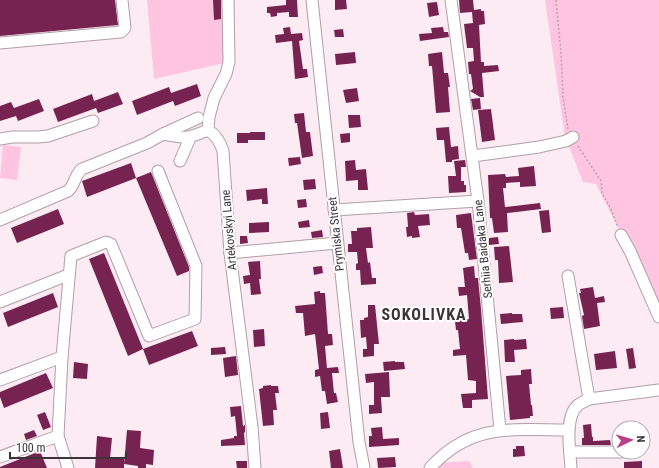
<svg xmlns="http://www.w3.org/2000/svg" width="659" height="468" font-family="'Roboto Condensed',sans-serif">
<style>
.green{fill:#ffc5e0}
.building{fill:#762352}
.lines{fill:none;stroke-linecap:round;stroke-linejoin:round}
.minor-casing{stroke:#af9fa6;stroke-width:13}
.path{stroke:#b2a4aa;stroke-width:1.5;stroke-dasharray:2 2;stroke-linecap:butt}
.minor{stroke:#fff;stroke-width:11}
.labels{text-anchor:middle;stroke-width:4;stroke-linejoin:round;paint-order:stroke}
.street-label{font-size:12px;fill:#3c3538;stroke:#fefefe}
.district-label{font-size:16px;font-weight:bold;letter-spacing:1px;fill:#3c3538;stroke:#fefefe}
</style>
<rect width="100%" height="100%" fill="#fdebf3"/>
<g class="green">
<polygon points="147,0 228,0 229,62 154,79"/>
<polygon points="545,0 659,0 659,317 630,251 596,184 583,182 565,137"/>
<polygon points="3,145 21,147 17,180 0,178"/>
<polygon points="469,461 473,468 430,468 434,463"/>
</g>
<g class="building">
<polygon points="0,0 115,0 118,25 0,36"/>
<polygon points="213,0 221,0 221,19 214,20"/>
<polygon points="286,0 297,0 298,17 289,17 289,12 277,13 277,16 271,17 270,13 267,13 267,7 286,5"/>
<polygon points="335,0 346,0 347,9 335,10"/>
<polygon points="459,0 473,0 474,10 481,9 481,11 484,11 485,24 479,25 481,62 484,62 484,66 498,65 499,71 482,73 484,97 480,97 470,91 473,89 471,74 469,74 468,62 474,61 473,48 467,48 464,24 473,23 472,12 460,13"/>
<polygon points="437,2 439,15 429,17 427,3"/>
<polygon points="290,27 291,34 302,33 303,40 299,41 303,69 307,69 308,77 295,79 292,41 276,43 275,35 284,34 283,28"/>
<polygon points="443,27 444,32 448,32 449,37 420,41 419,34 432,33 431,28"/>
<polygon points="343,29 344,37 335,37 334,30"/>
<polygon points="355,52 356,63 336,65 335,54"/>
<polygon points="442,52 444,73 448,73 450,87 448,87 450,112 436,113 432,66 429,66 428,54"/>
<polygon points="197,84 201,96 175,106 173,101 137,115 132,101 169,87 171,93"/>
<polygon points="357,88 359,101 346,103 343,90"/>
<polygon points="118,92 123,104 98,113 96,108 58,122 53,109 92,94 94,101"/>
<polygon points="480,98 481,109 473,110 471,99"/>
<polygon points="39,99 44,111 18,121 16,116 0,121 0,106 11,102 14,108"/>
<polygon points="491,109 495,140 482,142 478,110"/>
<polygon points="304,113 306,132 310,132 313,156 302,158 297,123 295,123 294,114"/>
<polygon points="348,115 360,115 361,127 349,128"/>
<polygon points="449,127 451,147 458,146 459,159 452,160 452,162 446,162 444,140 437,140 436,128"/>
<polygon points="250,132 265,132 265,140 248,140 248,143 237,143 237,133 250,133"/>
<polygon points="350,133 350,142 341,143 340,134"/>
<polygon points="300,157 301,164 289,166 288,158"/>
<polygon points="355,160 356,170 366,169 368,190 358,190 358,180 346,181 345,161"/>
<polygon points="465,160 466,167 461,167 461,181 464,181 464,185 466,185 466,192 449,193 448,176 456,176 454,161"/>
<polygon points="131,163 136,178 87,197 82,181"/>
<polygon points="534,166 536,186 520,187 520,182 506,183 506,188 503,188 505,207 540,203 541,209 507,213 508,232 494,233 492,218 490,218 488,175 505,174 506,177 519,176 518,168"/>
<polygon points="151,172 189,267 189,271 177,276 136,178"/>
<polygon points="315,179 316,189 304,190 303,180"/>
<polygon points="267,188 268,204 262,204 262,199 247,201 246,190"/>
<polygon points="306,199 307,207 298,208 297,200"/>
<polygon points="58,209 64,224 17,243 11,228"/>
<polygon points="549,210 551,232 542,233 539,211"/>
<polygon points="414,212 415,215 429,214 430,225 418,226 420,237 412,238 412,236 407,237 406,227 408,227 407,213"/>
<polygon points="471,213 477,259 469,260 468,253 465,253 461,228 457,228 456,215"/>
<polygon points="309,220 310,227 299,228 298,222"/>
<polygon points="269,222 269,232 249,233 249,223"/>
<polygon points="371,227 373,248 366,248 368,263 370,262 372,278 376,278 376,284 361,285 360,270 356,270 356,264 358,263 357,252 348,252 348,244 352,244 351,231 357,231 357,228"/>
<polygon points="322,230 323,237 312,238 311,232"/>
<polygon points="240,236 247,236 248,243 240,244"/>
<polygon points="498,237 499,244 489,245 489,238"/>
<polygon points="509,246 513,282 499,283 498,260 495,260 494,247"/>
<polygon points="104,253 143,349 128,356 89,259"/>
<polygon points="260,261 261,279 259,279 261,294 251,295 250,283 244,284 243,276 250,275 248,262"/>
<polygon points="322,266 323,273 314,275 313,267"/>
<polygon points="474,266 475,278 478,278 481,309 488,399 472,400 472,408 463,408 461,394 476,393 476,381 468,380 466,355 453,356 453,350 460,349 458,330 456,330 455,321 469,319 467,295 459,296 458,287 465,287 463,268"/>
<polygon points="593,287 595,298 604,296 605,302 597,303 600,326 584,329 582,316 584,315 579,293 581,293 580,289"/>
<polygon points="320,291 320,293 325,293 328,334 332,334 333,345 325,346 327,368 338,367 339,373 332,373 334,393 336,393 338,402 327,404 325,391 322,391 320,376 315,377 315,370 319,369 315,334 305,336 303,313 296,313 295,306 315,304 314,292"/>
<polygon points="53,293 58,307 8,327 3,313"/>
<polygon points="368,305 375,305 379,344 374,344 374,356 363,357 363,349 367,349 366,337 361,338 360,320 364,320 364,318 368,317"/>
<polygon points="563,307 564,318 551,319 550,308"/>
<polygon points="512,313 512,314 522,314 523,322 501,324 500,314"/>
<polygon points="264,329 265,346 254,347 253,330"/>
<polygon points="192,331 198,346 149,365 143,349"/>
<polygon points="514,339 514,340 526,339 527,349 514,350 515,362 505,362 504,340"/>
<polygon points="225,347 226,354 211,355 211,348"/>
<polygon points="633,348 636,368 629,369 626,349"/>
<polygon points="615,351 617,368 596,370 594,354"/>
<polygon points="236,356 238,375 225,377 223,358"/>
<polygon points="395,361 395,362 404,362 405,369 384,371 383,362"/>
<polygon points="74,362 88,364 87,379 73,378"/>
<polygon points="531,369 532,384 529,384 531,405 532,405 533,416 530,416 530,418 510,420 506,376 521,375 521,370"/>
<polygon points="389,372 390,397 381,397 382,413 369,414 369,405 374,405 374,382 366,383 365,374"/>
<polygon points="46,373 53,388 4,408 0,397 0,392"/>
<polygon points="271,385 271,386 278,386 279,393 275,393 277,410 273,410 274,425 263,426 259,389 263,388 263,386"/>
<polygon points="241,406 243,426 245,425 245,432 244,433 245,445 221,446 221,440 234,438 234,436 237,436 235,416 231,417 230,407"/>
<polygon points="45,412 51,427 43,430 37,415"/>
<polygon points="328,412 330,428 321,429 320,413"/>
<polygon points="591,424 592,437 593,437 593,441 610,440 611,445 582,445 582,438 584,438 583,425"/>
<polygon points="382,427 383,439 399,438 399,445 369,447 369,436 372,436 371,428"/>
<polygon points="34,430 37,436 26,440 24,434"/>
<polygon points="127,430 141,431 140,448 154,450 153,465 146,464 146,468 138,468 138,466 124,464"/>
<polygon points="97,436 112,438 110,458 124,459 124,468 95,468"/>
<polygon points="516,446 524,446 525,456 513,457 513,449 516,449"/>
<polygon points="340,449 343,468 331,468 329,451"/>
<polygon points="40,451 47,468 0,468 0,467"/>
<polygon points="395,457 396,467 378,468 377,458"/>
<polygon points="236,461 247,461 247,468 237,468"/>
<polygon points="642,461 642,468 624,468 624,462"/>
</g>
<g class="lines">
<g class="minor-casing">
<g id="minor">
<path d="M228,0L229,62L226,74L214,98L209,117L208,130C216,135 220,141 223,151L230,253L252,427L255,468"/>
<polyline points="312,0 359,442 364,468"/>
<polyline points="451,0 478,201 500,430"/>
<polyline points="0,43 121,32 125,28 122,0"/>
<path d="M163,134C186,139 187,139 208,130"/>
<polyline points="0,139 12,137 38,137 48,136 93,121"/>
<polyline points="473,156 539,147 566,141 573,137"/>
<polyline points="180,161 190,138"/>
<polyline points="334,210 478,201"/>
<path d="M0,220L68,191C75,185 75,174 82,169L147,143L163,134L198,118"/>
<polyline points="621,235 630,251 659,317"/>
<polyline points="230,253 337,243"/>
<path d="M568,276L589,399C585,401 581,403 578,405C564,417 570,451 571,468"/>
<polyline points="0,302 68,275"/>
<polyline points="0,380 62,357"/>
<polyline points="589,399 659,390"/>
<polyline points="570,452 621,452"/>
<polyline points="0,457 58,436"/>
<polyline points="68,468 58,436 62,357 71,256 106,242 111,244 149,336 195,319 196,266 158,171"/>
<path d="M430,468C471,422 513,430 569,430"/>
</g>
</g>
<g class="path">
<polyline points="556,0 561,54 563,97 568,129"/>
<polyline points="578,146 601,181 602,193 610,207 618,227"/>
</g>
<use href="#minor" class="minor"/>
</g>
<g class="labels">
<g class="street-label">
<text transform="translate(229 230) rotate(-95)" y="4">Artekovskyi Lane</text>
<text transform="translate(336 234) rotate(-96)" y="4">Prymiska Street</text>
<text transform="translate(483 249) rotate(-96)" y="4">Serhiia Baidaka Lane</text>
</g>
<g class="district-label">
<text x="424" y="320">SOKOLIVKA</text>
</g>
</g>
<g transform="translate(631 440) rotate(85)"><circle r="19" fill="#fefefe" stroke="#b0aeaf"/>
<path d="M0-3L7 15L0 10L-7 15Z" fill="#bd3c86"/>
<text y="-6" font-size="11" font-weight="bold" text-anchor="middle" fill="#3c3538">N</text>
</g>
<path d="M10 452v6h116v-6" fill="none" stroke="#3c3538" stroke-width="2"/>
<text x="16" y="452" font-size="12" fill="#3c3538" stroke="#fefefe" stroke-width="3" paint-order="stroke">100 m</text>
</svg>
